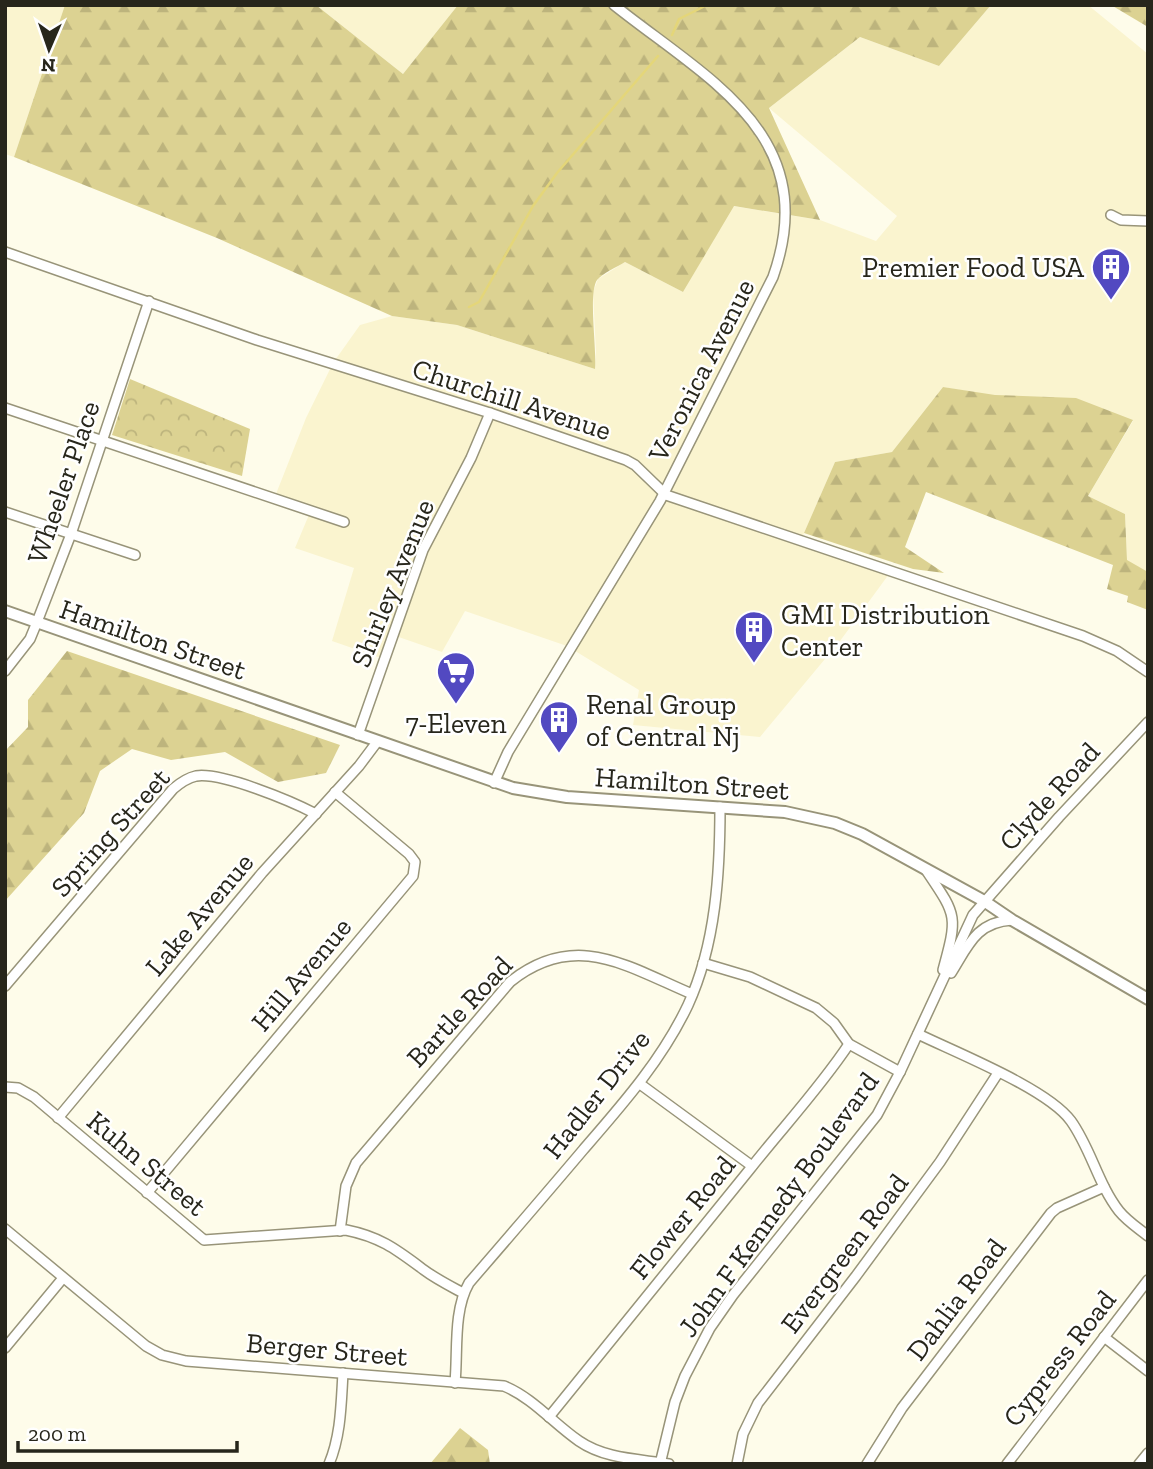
<svg xmlns="http://www.w3.org/2000/svg" width="1153" height="1469" font-family="'Zilla Slab',serif">
<style>
.built{fill:#faf4cf}
.forest{fill:url(#forest-firs)}
.park{fill:url(#park-crowns)}
.lines{fill:none;stroke-linecap:round;stroke-linejoin:round}
.stream{stroke:#e4d679;stroke-width:2.5}
.minor-casing{stroke:#989479;stroke-width:12}
.major-casing{stroke:#989479;stroke-width:14}
.minor{stroke:#fff;stroke-width:9}
.major{stroke:#fff;stroke-width:10}
.labels{text-anchor:middle;stroke-width:5;stroke-linejoin:round;paint-order:stroke}
.poi-label{font-size:28px;fill:#27261b;stroke:#fff;text-anchor:start}
.street-label{font-size:28px;fill:#27261b;stroke:#fff}
</style>
<defs>
<pattern id="forest-firs" width="22" height="20" patternUnits="userSpaceOnUse" patternTransform="scale(1.75)"><rect width="22" height="20" fill="#dcd292"/><path d="M5 1l3.5 6h-7zM16 11l3.5 6h-7z" fill="#bdb47d"/></pattern>
<pattern id="park-crowns" width="20" height="18" patternUnits="userSpaceOnUse" patternTransform="scale(1.75)"><rect width="20" height="18" fill="#dcd292"/><path d="M2 6a3 3 0 1 1 6 0M12 15a3 3 0 1 1 6 0" fill="none" stroke="#bdb47d"/></pattern>
</defs>
<rect width="100%" height="100%" fill="#fefcea"/>
<g class="built">
<polygon points="5,5 65,5 14,157 5,154"/>
<polygon points="316,5 458,5 403,74"/>
<polygon points="991,5 1088,5 1148,54 1148,572 1127,561 1125,514 1088,496 1133,421 943,387 892,452 835,462 801,540 892,570 840,641 760,737 633,725 639,690 567,646 465,611 442,652 390,634 381,658 332,641 354,568 295,548 311,510 274,499 306,418 333,363 360,325 392,316 457,325 595,369 596,352 593,292 598,279 625,262 683,292 733,206 820,220 876,241 897,216 769,108 860,37 939,66"/>
</g>
<g class="forest">
<path d="M65,5H316L403,74L458,5H991L939,66L860,37L769,108L820,220L734,206L683,292L625,262C617,267 603,273 597,280C588,294 597,349 595,369L457,325L392,316L217,238L14,157Z"/>
<polygon points="1111,5 1148,5 1148,27"/>
<polygon points="943,387 995,395 1076,398 1133,420 1088,496 1125,514 1127,560 1148,572 1148,610 1127,602 1128,596 1107,589 1113,565 926,492 905,547 944,573 913,569 804,533 835,462 892,452"/>
<polygon points="67,651 340,745 326,773 278,782 225,752 171,760 132,749 100,771 84,813 5,901 5,751 28,727 28,700"/>
<polygon points="460,1428 488,1450 490,1464 430,1464"/>
</g>
<polygon class="park" points="130,379 250,429 242,476 112,435"/>
<g class="lines">
<g class="stream">
<polyline points="672,35 679,19 707,5"/>
<polyline points="469,307 479,302 533,206 557,173 658,56"/>
</g>
<g class="minor-casing">
<g id="minor">
<polyline points="1111,215 1121,220 1148,221"/>
<polyline points="5,252 257,340 490,413 626,460 635,465 666,495 1083,636 1117,651 1148,672"/>
<polyline points="5,408 344,522"/>
<polyline points="5,512 135,555"/>
<polyline points="5,671 30,639 37,622 71,534 149,301"/>
<polyline points="358,735 423,550 471,458 490,413"/>
<path d="M494,783L508,752L660,501L773,277C823,135 708,80 614,5"/>
<path d="M926,870C957,916 958,915 943,970"/>
<polyline points="703,963 750,977 816,1008 834,1023 849,1044 900,1072"/>
<path d="M951,973C968,946 976,922 1012,920"/>
<path d="M5,986L173,789C180,783 187,778 196,776C222,772 291,801 316,814"/>
<path d="M918,1034C957,1053 1048,1089 1071,1121C1091,1149 1098,1184 1119,1211C1127,1221 1138,1228 1148,1236"/>
<polyline points="640,1084 752,1166"/>
<path d="M5,1087L18,1088L34,1097L204,1240L346,1230C381,1237 397,1250 424,1270C436,1279 450,1286 463,1293"/>
<polyline points="58,1118 262,873 359,766 377,742"/>
<polyline points="147,1193 413,876 415,862 409,854 335,792"/>
<path d="M5,1229L146,1346L162,1355L186,1361L504,1386C533,1398 553,1423 579,1441C605,1459 639,1459 669,1464"/>
<path d="M340,1231L346,1186L356,1163L510,982C575,930 626,966 692,994"/>
<polyline points="1104,1337 1148,1371"/>
<polyline points="5,1348 63,1278"/>
<path d="M455,1383C458,1351 453,1311 469,1283C507,1239 545,1195 583,1150C622,1105 662,1060 688,1005C716,944 720,872 720,807"/>
<path d="M549,1417C616,1334 683,1252 750,1169C783,1127 819,1089 849,1044"/>
<path d="M329,1464C341,1435 341,1405 343,1373"/>
<polyline points="660,1464 675,1402 685,1376 710,1328 733,1295 877,1115 900,1072 973,915 1059,817 1148,722"/>
<polyline points="737,1464 743,1434 758,1403 856,1276 940,1162 998,1073"/>
<polyline points="867,1464 902,1408 1051,1213 1057,1208 1104,1187"/>
<polyline points="1007,1464 1148,1280"/>
<polyline points="1139,1464 1148,1453"/>
</g>
</g>
<g class="major-casing">
<polyline id="major" points="5,611 513,788 567,797 785,812 835,823 862,834 984,901 1012,920 1148,999"/>
</g>
<use href="#minor" class="minor"/>
<use href="#major" class="major"/>
</g>
<defs>
<g id="building-pin" transform="scale(2.0125)"><path d="M0 17L-7.5 6A9.5 9.5 0 1 1 7.5 6Z" fill="#5249c1" stroke="#fff"/><path d="M-4-6H4V6H1V3H-1V6H-4ZM-2.5-4.3h1.7v1.8h-1.7ZM.8-4.3h1.7v1.8H.8ZM-2.5-1h1.7V.8h-1.7ZM.8-1h1.7V.8H.8Z" fill="#fff"/></g>
<g id="supermarket-pin" transform="scale(2.0125)"><path d="M0 17L-7.5 6A9.5 9.5 0 1 1 7.5 6Z" fill="#5249c1" stroke="#fff"/><path d="M-6-5.5h2.5l.6 2H6L4.5 2H-2.5L-4.4-4H-6ZM-1.5 3.2a1.3 1.3 0 1 0 .1 0ZM3 3.2a1.3 1.3 0 1 0 .1 0Z" fill="#fff"/></g>
</defs>
<g fill-rule="evenodd">
<use href="#building-pin" x="1111" y="267"/>
<use href="#building-pin" x="754" y="630"/>
<use href="#supermarket-pin" x="456" y="671"/>
<use href="#building-pin" x="559" y="720"/>
</g>
<g class="labels">
<g class="poi-label">
<text x="1084" y="277" text-anchor="end">Premier Food USA</text>
<text x="781" y="624">GMI Distribution<tspan x="781" dy="32">Center</tspan></text>
<text x="586" y="714">Renal Group<tspan x="586" dy="32">of Central Nj</tspan></text>
<text x="456" y="733" text-anchor="middle">7-Eleven</text>
</g>
<g class="street-label">
<text transform="translate(701 370) rotate(-63)" y="10">Veronica Avenue</text>
<text transform="translate(512 399) rotate(18)" y="10">Churchill Avenue</text>
<text transform="translate(63 482) rotate(-71)" y="10">Wheeler Place</text>
<text transform="translate(392 583) rotate(-68)" y="10">Shirley Avenue</text>
<text transform="translate(153 639) rotate(19)" y="10">Hamilton Street</text>
<text transform="translate(692 783) rotate(4)" y="10">Hamilton Street</text>
<text transform="translate(1049 796) rotate(-48)" y="10">Clyde Road</text>
<text transform="translate(110 832) rotate(-48)" y="10">Spring Street</text>
<text transform="translate(199 914) rotate(-50)" y="10">Lake Avenue</text>
<text transform="translate(301 974) rotate(-50)" y="10">Hill Avenue</text>
<text transform="translate(459 1011) rotate(-47)" y="10">Bartle Road</text>
<text transform="translate(596 1094) rotate(-52)" y="10">Hadler Drive</text>
<text transform="translate(147 1163) rotate(40)" y="10">Kuhn Street</text>
<text transform="translate(778 1204) rotate(-54)" y="10">John F Kennedy Boulevard</text>
<text transform="translate(682 1217) rotate(-51)" y="10">Flower Road</text>
<text transform="translate(844 1253) rotate(-53)" y="10">Evergreen Road</text>
<text transform="translate(956 1299) rotate(-53)" y="10">Dahlia Road</text>
<text transform="translate(327 1349) rotate(5)" y="10">Berger Street</text>
<text transform="translate(1059 1358) rotate(-52)" y="10">Cypress Road</text>
</g>
</g>
<rect width="1153" height="1469" fill="none" stroke="#27261b" stroke-width="14"/>
<g transform="translate(49 49) rotate(182)" stroke="#ffffff" stroke-width="5" paint-order="stroke">
<path d="M0-5L12 26L0 18L-12 26Z" fill="#27261b"/>
<text y="-10" font-size="19" font-weight="bold" text-anchor="middle" fill="#27261b">N</text>
</g>
<path d="M18 1441v10h219v-10" fill="none" stroke="#27261b" stroke-width="3.5"/>
<text x="28" y="1441" font-size="21" fill="#27261b" stroke="#ffffff" stroke-width="5" paint-order="stroke">200 m</text>
</svg>
